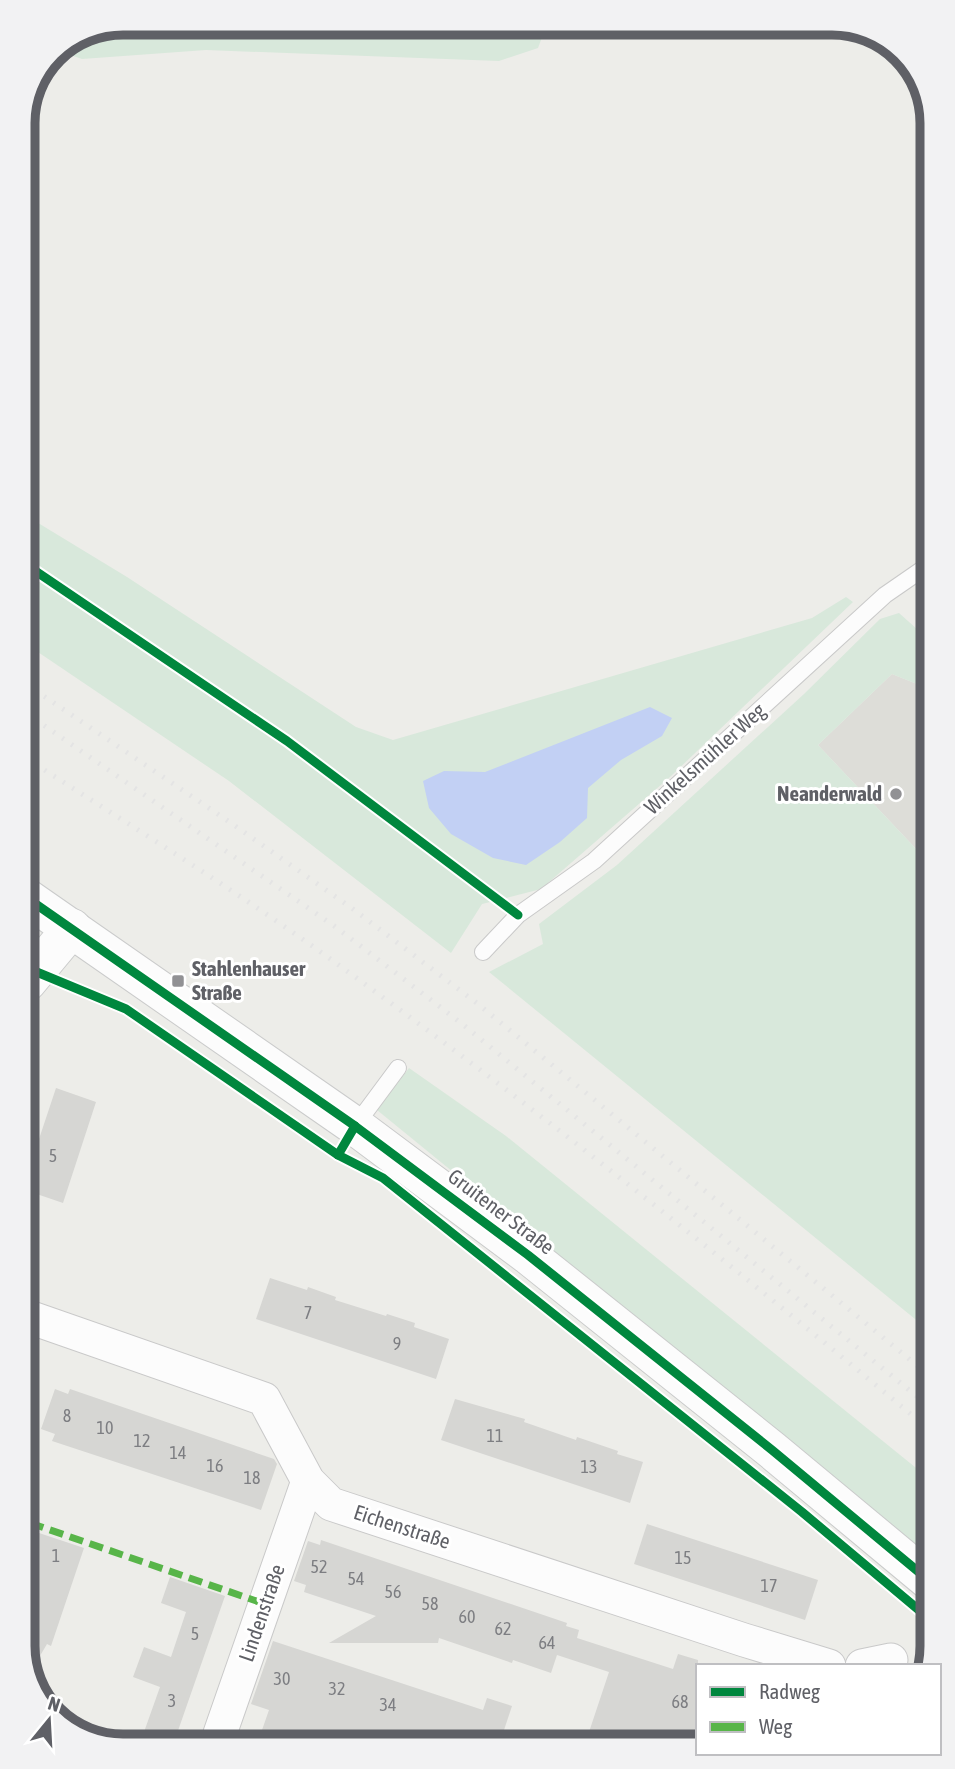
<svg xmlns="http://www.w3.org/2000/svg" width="955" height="1769" font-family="'Asap Condensed',sans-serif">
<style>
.education{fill:#ddddd8}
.green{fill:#d8e8db}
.water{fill:#c2d0f4}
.building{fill:#d6d6d3}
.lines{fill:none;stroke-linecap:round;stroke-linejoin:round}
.lane-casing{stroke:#c9c9c9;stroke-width:18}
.street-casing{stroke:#c9c9c9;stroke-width:35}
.secondary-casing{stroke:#cacbcb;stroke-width:40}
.lane{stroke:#fcfcfc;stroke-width:16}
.street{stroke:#fcfcfc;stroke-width:33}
.secondary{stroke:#fcfcfc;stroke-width:38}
.rail{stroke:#e4e4e4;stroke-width:5;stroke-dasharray:2 9;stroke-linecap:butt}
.quiet{stroke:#58b549;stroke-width:7;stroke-dasharray:14 7;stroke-linecap:butt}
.cycleway-casing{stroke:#fff;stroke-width:13}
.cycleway{stroke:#00873e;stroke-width:9}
.poi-dot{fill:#919194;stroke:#fff;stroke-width:2.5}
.labels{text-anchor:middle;stroke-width:6;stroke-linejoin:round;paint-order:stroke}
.number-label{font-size:18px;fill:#7d7e82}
.street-label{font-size:21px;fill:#5f6066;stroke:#fff}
.poi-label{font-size:21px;font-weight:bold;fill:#5f6066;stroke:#fff;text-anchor:end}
.rim{fill:none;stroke:#5f6066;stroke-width:9}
</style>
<rect width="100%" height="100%" fill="#edede9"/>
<polygon class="education" points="892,674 927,688 928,842 919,852 818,745"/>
<g class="green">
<polygon points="124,23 556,23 544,32 538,48 499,61 206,50 82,59 56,50"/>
<polygon points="25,515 127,577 356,727 393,740 812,618 846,597 853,602 670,777 541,889 482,904 451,953 229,781 26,644"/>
<polygon points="899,613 927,638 927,688 892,674 818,745 918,851 928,842 931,1332 489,972 543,944 539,924 617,865 804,694 880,619"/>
<polygon points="409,1068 506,1136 931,1480 932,1563 377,1110"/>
</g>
<polygon class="water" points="650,707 672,718 662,736 621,760 588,788 587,818 560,842 526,865 493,858 451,834 429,808 423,781 444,771 485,772"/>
<g class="building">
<polygon points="56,1088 96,1102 63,1203 28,1191 28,1142 37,1145"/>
<polygon points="270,1278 307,1290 308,1287 336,1297 335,1300 386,1316 387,1314 415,1323 414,1327 449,1339 436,1379 256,1319"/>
<polygon points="55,1389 68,1394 70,1389 274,1459 277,1464 261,1510 52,1441 55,1434 41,1429"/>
<polygon points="455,1399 525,1419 524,1422 576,1440 577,1437 618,1451 617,1454 643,1462 630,1503 441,1440"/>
<polygon points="647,1524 818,1580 805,1620 634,1564"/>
<polygon points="30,1530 84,1548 51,1646 47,1644 31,1671"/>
<polygon points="321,1540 567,1623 566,1626 579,1630 577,1638 673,1669 678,1654 698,1660 698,1726 693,1740 586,1741 609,1672 557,1655 551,1673 513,1660 512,1663 439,1638 438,1643 329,1643 376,1616 304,1592 306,1585 294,1581 308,1541 320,1545"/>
<polygon points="170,1577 225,1596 173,1745 139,1746 160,1687 133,1677 144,1647 171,1657 186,1612 161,1603"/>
<polygon points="273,1641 483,1710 487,1698 512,1706 500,1742 306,1744 262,1730 269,1710 251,1704"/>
</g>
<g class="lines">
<g class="lane-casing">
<g id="lane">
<polyline points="483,952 518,915 594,861 885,595 927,566"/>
<polyline points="355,1126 398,1068"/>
</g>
</g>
<g class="street-casing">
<g id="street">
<polyline points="29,1317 264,1399 308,1481 331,1504 744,1640 829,1666"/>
<polyline points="862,1666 891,1660"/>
<polyline points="216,1745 308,1481"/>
</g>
</g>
<g class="secondary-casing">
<g id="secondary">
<polyline points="27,898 355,1126 528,1255 772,1450 932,1583"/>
<polyline points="27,982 72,928"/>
</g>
</g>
<use href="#lane" class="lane"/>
<use href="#street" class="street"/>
<use href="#secondary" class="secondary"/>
<g class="rail">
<polyline points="26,684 231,823 353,909 478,1004 931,1377"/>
<polyline points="26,713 337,928 461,1023 931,1408"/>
<path d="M26,758C123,821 221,881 315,948C527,1100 731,1264 931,1431"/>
</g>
<polyline class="quiet" points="30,1523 265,1604"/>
<g class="cycleway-casing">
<g id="cycleway">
<polyline points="25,564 287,741 518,915"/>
<polyline points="27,898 355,1126 528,1255 772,1450 932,1583"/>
<polyline points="27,968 126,1009 338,1155"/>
<polyline points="355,1126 338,1155 383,1178 802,1512 932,1621"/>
</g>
</g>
<use href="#cycleway" class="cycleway"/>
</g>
<g class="poi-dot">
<circle cx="896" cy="794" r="7"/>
<rect x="171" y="974" width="14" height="14" rx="3.5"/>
</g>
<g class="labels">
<g class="number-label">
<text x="53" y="1162">5</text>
<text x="308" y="1319">7</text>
<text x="397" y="1350">9</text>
<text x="67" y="1422">8</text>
<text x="105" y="1434">10</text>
<text x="495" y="1442">11</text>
<text x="142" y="1447">12</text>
<text x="178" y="1459">14</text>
<text x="215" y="1472">16</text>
<text x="589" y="1473">13</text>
<text x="252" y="1484">18</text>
<text x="56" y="1562">1</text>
<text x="683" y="1564">15</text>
<text x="319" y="1573">52</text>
<text x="356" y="1585">54</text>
<text x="769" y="1592">17</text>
<text x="393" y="1598">56</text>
<text x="430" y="1610">58</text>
<text x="467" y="1623">60</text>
<text x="503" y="1635">62</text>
<text x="195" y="1640">5</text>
<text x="547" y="1649">64</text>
<text x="282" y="1685">30</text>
<text x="337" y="1695">32</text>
<text x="172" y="1707">3</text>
<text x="680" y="1708">68</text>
<text x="388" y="1711">34</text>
</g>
<g class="street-label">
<text transform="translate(705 759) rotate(-42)" y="7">Winkelsmühler Weg</text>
<text transform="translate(501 1212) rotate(37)" y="7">Gruitener Straße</text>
<text transform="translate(402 1527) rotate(18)" y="7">Eichenstraße</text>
<text transform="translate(262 1613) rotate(-71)" y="7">Lindenstraße</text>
</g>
<g class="poi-label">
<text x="882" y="801">Neanderwald</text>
<text x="192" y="976" text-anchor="start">Stahlenhauser<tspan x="192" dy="24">Straße</tspan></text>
</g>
</g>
<path d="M0 0H955V1769H0ZM123 35H832A88 88 0 0 1 920 123V1646A88 88 0 0 1 832 1734H123A88 88 0 0 1 35 1646V123A88 88 0 0 1 123 35Z" fill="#f2f2f3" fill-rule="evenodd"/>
<path class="rim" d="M123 35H832A88 88 0 0 1 920 123V1646A88 88 0 0 1 832 1734H123A88 88 0 0 1 35 1646V123A88 88 0 0 1 123 35Z"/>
<rect x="696" y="1664" width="245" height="91" fill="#ffffff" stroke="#bfbfc2" stroke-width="2"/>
<rect x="710" y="1687" width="35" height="10" fill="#00873e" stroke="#bfbfc2" stroke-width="2"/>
<text x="759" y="1699" font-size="21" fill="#5f6066">Radweg</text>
<rect x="710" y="1722" width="35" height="10" fill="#58b549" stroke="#bfbfc2" stroke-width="2"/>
<text x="759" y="1734" font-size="21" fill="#5f6066">Weg</text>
<g transform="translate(49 1720) rotate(18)" stroke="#ffffff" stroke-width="5" paint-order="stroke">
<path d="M0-5L12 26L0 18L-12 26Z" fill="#5f6066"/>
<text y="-10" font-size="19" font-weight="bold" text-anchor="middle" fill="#5f6066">N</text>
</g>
</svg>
